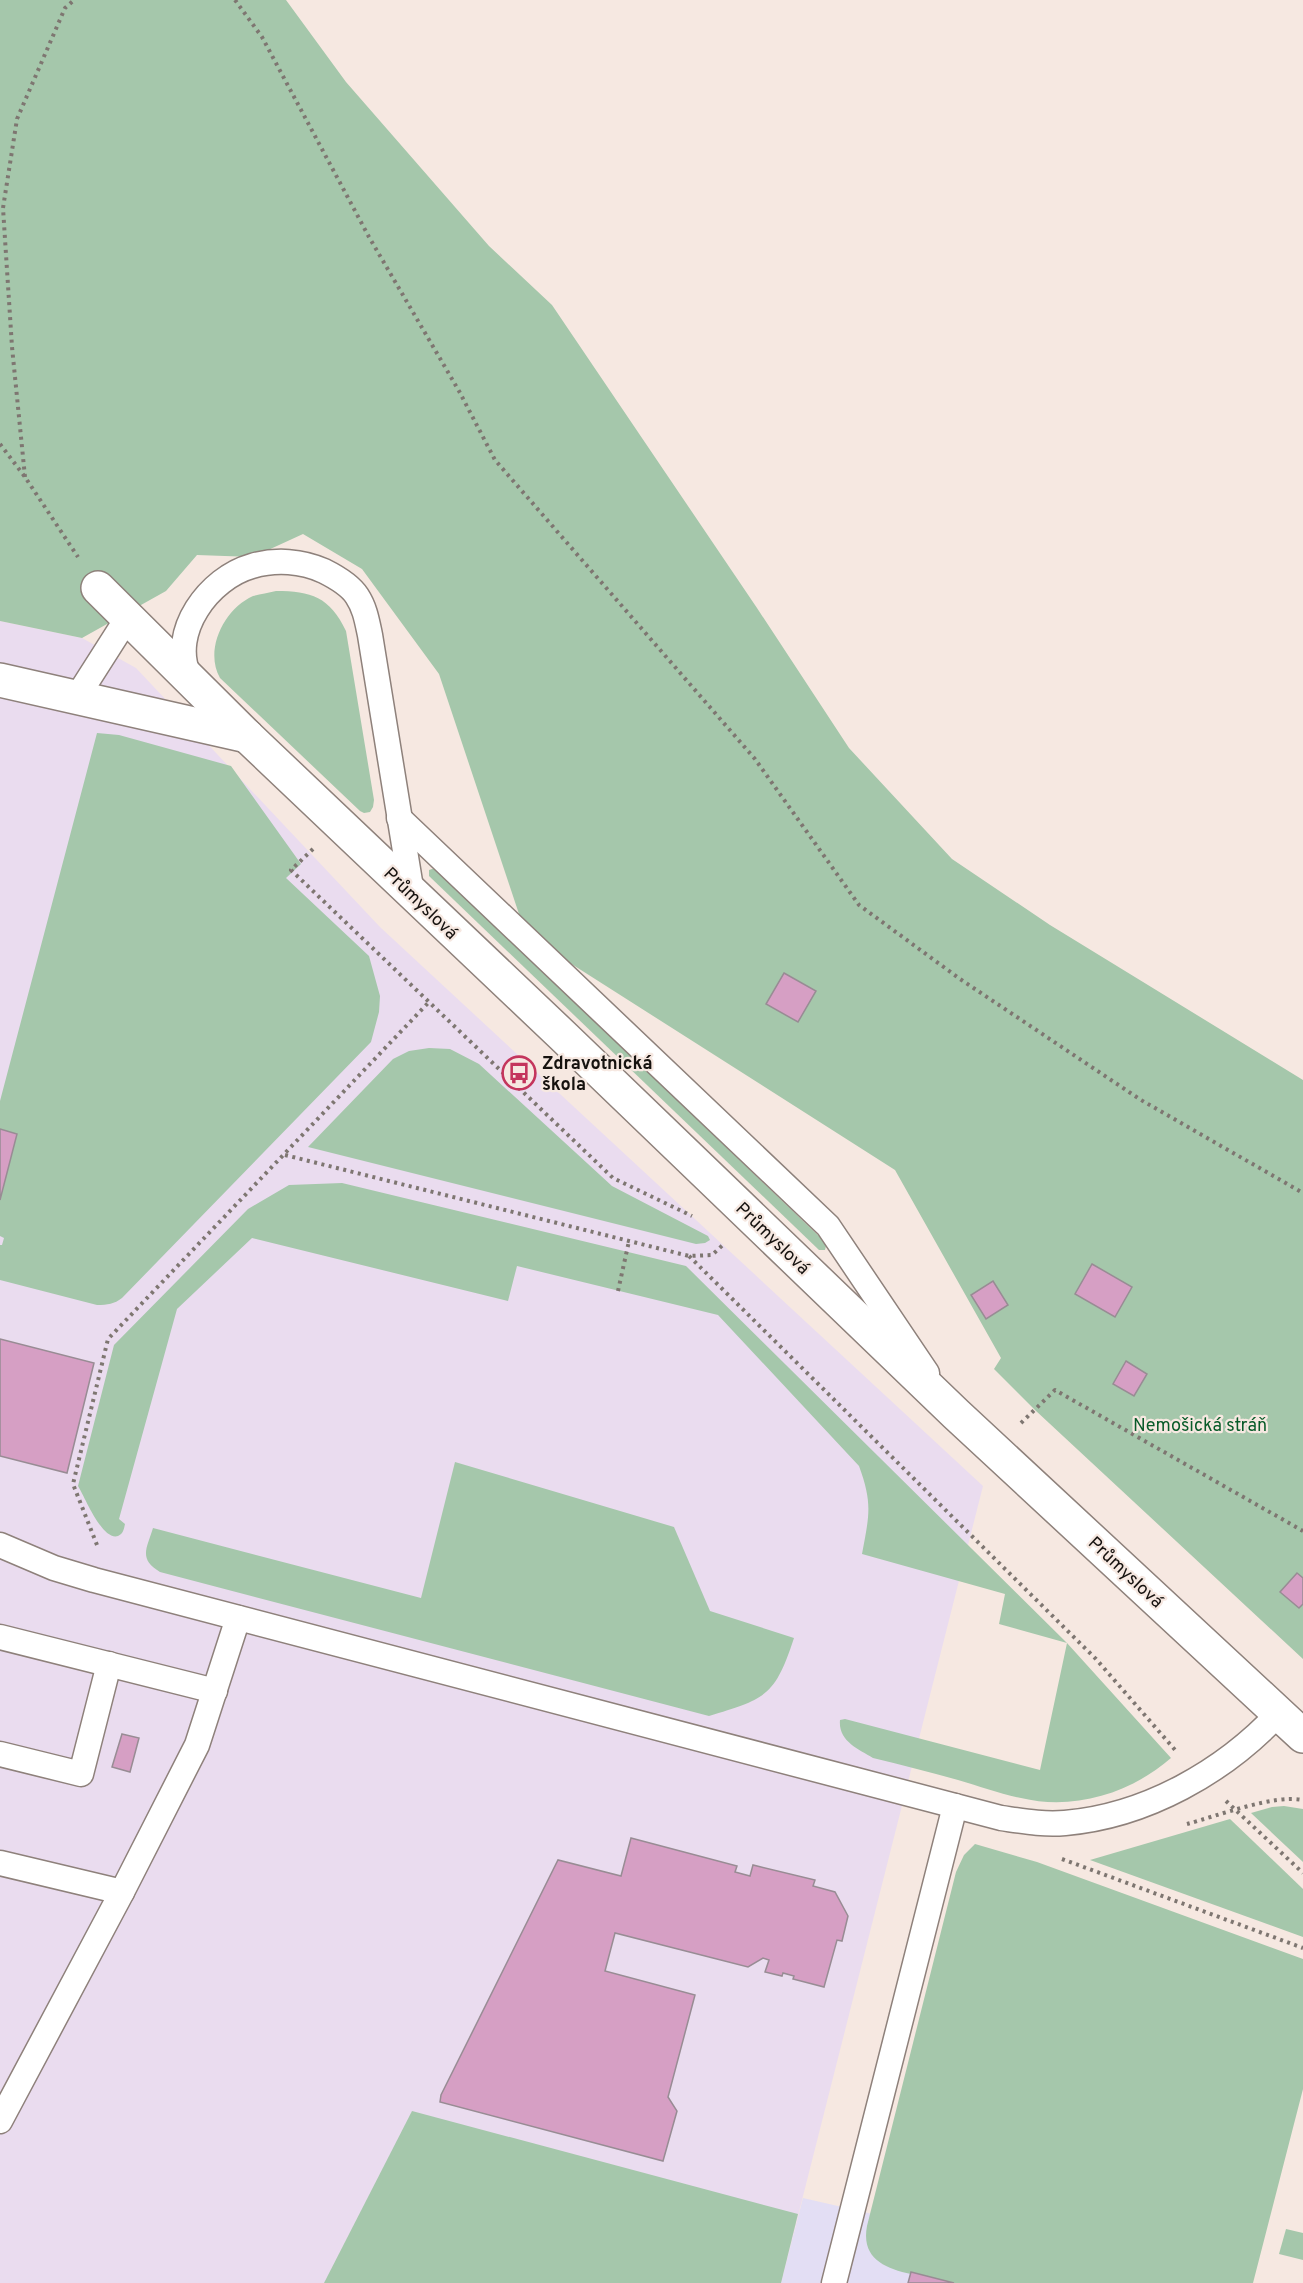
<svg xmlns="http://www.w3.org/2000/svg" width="1303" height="2283" font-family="Overpass,sans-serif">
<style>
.industrial{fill:#eadcef}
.education{fill:#e3def4}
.green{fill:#a5c7ab}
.building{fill:#d69fc4;stroke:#988c94;stroke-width:1.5}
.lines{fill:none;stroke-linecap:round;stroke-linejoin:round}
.service-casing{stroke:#8e817b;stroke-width:27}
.minor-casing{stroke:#8e817b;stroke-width:36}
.path{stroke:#7e7671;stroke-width:4;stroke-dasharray:3 4.5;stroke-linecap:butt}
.service{stroke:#fff;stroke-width:24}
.minor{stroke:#fff;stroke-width:33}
.labels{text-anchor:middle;stroke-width:4.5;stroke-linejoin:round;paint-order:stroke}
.street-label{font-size:18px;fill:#16120f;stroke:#f6e8e1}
.poi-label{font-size:18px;font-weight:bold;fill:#16120f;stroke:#f6e8e1;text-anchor:start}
.park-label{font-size:18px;fill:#085b29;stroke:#f6e8e1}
</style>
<rect width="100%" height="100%" fill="#f6e8e1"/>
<polygon class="industrial" points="0,621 82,638 136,668 380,927 983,1486 781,2283 0,2283"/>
<polygon class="education" points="803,2198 890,2218 911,2272 954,2283 781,2283"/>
<g class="green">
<polygon points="0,0 286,0 346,82 489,246 552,305 757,608 849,748 952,859 1050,925 1303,1080 1303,1659 1035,1410 994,1369 1001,1358 895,1170 526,935 439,674 362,569 303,534 253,557 197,555 166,591 82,638 0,621"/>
<path d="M276,591C311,591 330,597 346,631L374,800L373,807L370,812L364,813L360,811L220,678C204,650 224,609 253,596C260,594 268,593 276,591Z"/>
<path d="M97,733L119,735L231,766L301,864L286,878L369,956L380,996L379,1012L371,1042L122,1298C114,1304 108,1305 97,1305L0,1280V1245H2L4,1238L0,1236V1101Z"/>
<polygon points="435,868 824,1241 826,1246 825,1250 819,1250 429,876 429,870"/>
<polygon points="429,1048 450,1049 479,1064 612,1186 708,1236 710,1240 705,1243 696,1244 308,1147 393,1059 409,1051"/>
<path d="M342,1183L686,1266L1067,1643L1171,1758C1131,1793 1074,1811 1021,1798C1000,1794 979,1786 958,1780C930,1772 902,1765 873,1758C858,1749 838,1741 840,1720L845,1719L1040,1770L1067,1643L999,1624L1005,1594L862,1554C869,1516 873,1504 859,1466L718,1315L517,1266L508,1301L252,1238L177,1309L119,1519L125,1524C124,1529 123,1534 118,1536C102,1541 85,1497 78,1486L114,1345L248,1209L289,1185Z"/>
<path d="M455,1462L674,1527L710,1611L794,1638C775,1696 766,1699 709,1716L160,1572C138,1559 147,1548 153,1528L421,1598Z"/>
<polygon points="1284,1806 1303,1809 1303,1862 1251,1813 1272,1807"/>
<polygon points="1230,1819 1303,1889 1303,1937 1090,1860"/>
<path d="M975,1844L1037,1862L1303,1959V2089L1253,2283H954L911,2272V2274C884,2268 861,2258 867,2226L956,1872L964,1855Z"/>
<polygon points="412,2111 798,2214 781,2283 324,2283"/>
<polygon points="1286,2229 1303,2233 1303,2260 1279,2254"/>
</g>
<g class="building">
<polygon points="784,973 816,991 798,1022 766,1004"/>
<polygon points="0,1129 17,1134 0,1200"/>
<polygon points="1092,1264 1132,1287 1115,1317 1075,1294"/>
<polygon points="993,1281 1008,1305 986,1319 971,1295"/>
<polygon points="0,1339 94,1363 67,1473 0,1456"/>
<polygon points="1126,1361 1147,1374 1134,1396 1113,1384"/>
<polygon points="1297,1573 1303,1578 1303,1604 1299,1608 1280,1592"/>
<polygon points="122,1734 139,1738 130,1772 112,1767"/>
<polygon points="631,1838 737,1866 735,1872 750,1876 753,1865 815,1880 813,1886 835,1892 848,1916 842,1941 837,1940 824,1987 793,1979 794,1976 783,1973 782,1976 765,1972 769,1960 763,1958 748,1967 615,1933 605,1971 695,1995 668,2097 677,2111 663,2161 440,2102 441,2095 558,1860 621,1876"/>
<polygon points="911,2272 954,2283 908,2283"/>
</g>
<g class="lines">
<g class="service-casing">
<g id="service">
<path d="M189,676C169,632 209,578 252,566C276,559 302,561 324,571C336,577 350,585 357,596C365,608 367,621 370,635L412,894"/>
<polyline points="77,697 128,617"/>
<polyline points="399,818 828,1226 927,1373"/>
<path d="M0,1545L54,1568L94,1580L1001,1818C1022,1821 1043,1825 1065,1823C1146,1816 1224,1772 1279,1713"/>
<polyline points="0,1637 215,1691"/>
<polyline points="0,1754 81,1774 109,1664"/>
<polyline points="0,1863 122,1892"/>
<polyline points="0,2121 122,1892 197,1745 238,1618"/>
<polyline points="834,2283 955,1806"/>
</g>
</g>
<g class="minor-casing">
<g id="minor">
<polyline points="98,588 247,736 563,1036 956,1414 1303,1736"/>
<polyline points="0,680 247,736"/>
</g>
</g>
<g class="path">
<polyline points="235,0 262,37 369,237 459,391 495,460 755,759 859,905 960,979 1141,1100 1303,1193"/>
<polyline points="0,444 25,477 78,557"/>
<polyline points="25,477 12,347 3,208 17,119 65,8 74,0"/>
<polyline points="313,849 291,870 613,1178 692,1216"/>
<polyline points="285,1155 689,1256 712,1255 725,1243"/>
<polyline points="689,1256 1096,1659 1176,1751"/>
<polyline points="618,1291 629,1241"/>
<polyline points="1021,1423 1055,1390 1303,1531"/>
<polyline points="97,1545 73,1484 108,1339 429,1002"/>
<polyline points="1226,1801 1303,1873"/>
<path d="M1187,1824C1217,1816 1274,1794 1303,1800"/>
<polyline points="1062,1859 1303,1948"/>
</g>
<use href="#service" class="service"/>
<use href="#minor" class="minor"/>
</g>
<defs>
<g id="bus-ring" transform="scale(1.725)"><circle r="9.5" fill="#f6e8e1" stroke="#c4355d" stroke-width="1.5"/><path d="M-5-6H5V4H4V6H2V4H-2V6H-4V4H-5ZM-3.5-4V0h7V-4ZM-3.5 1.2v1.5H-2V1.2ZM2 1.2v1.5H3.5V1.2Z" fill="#c4355d"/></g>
</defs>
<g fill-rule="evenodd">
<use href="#bus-ring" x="519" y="1073"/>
</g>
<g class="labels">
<g class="street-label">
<text transform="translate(421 903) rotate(44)" y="6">Průmyslová</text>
<text transform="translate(773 1238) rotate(44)" y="6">Průmyslová</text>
<text transform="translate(1126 1572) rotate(43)" y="6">Průmyslová</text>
</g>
<g class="poi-label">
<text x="542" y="1069">Zdravotnická<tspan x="542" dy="21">škola</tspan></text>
</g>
<g class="park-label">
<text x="1200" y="1431">Nemošická stráň</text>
</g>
</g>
</svg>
